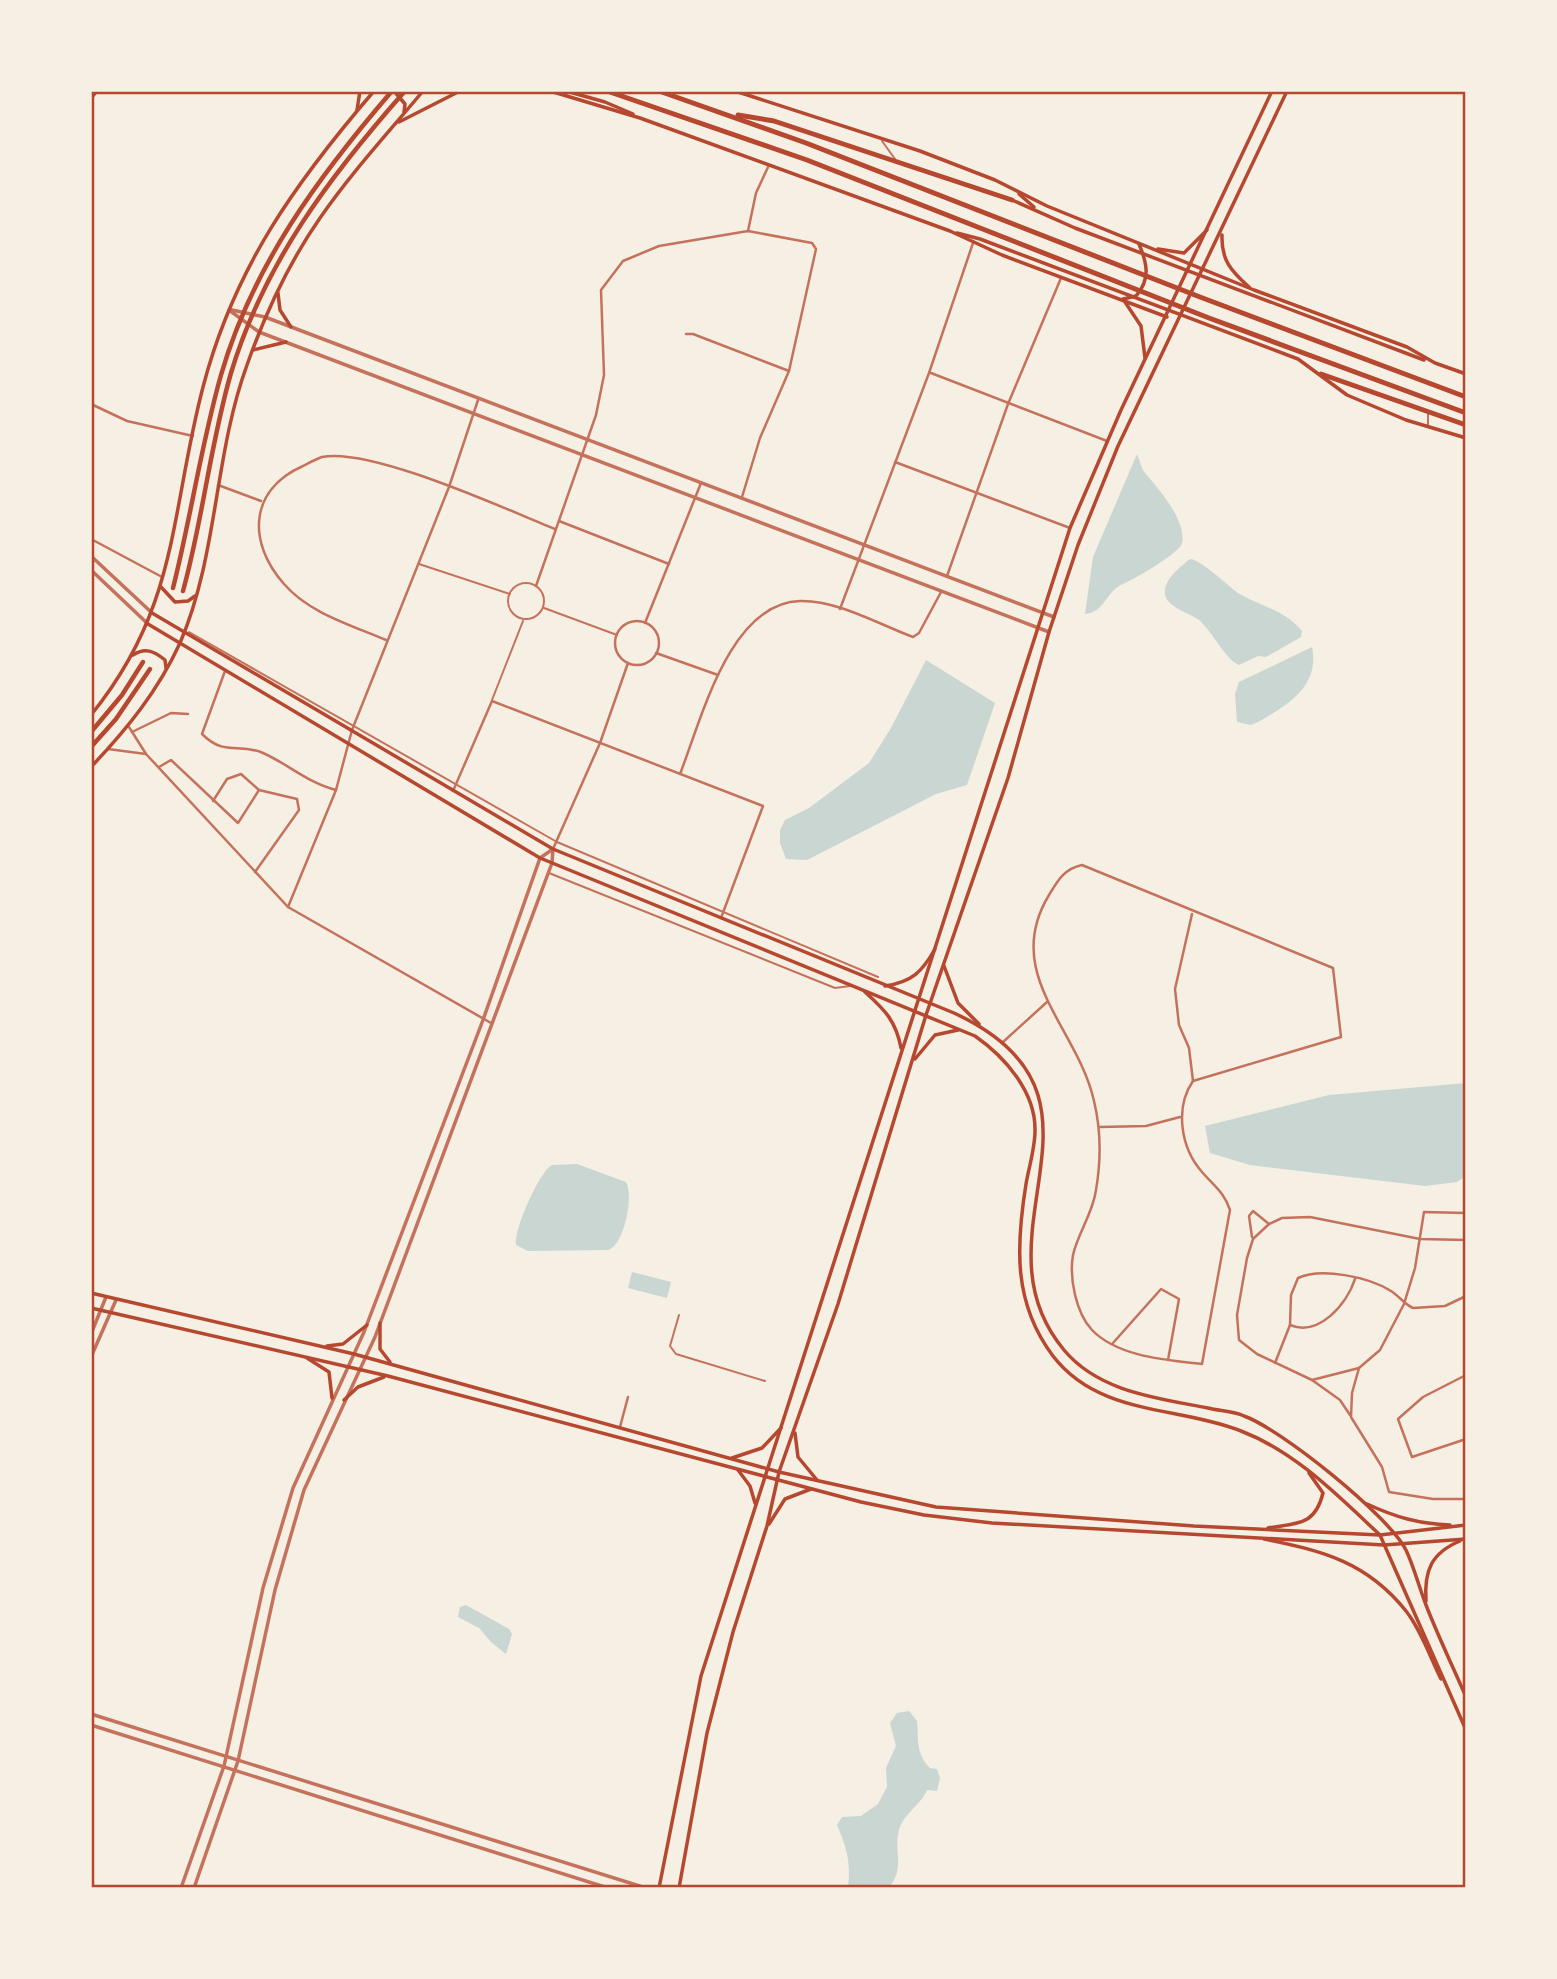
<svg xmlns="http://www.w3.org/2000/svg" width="1557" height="1979" font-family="Spectral,serif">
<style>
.water{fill:#c9d6d2}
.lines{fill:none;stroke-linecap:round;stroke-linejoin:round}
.service{stroke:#c5725c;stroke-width:2}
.pedestrian{stroke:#c5725c;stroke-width:2}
.minor{stroke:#c5725c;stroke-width:2.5}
.tertiary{stroke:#c5725c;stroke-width:3.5}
.secondary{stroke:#b5482f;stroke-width:3.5}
.primary{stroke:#b5482f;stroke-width:4.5}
.motorway{stroke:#b5482f;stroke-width:5}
.neatline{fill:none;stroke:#b5482f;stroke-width:2.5}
</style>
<rect width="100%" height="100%" fill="#f6efe4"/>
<g class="water">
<path d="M1137,454C1140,460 1141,469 1145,473C1158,488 1187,521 1182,543C1180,553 1133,580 1121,585C1106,592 1104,613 1085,614L1093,557Z"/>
<path d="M1190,559C1200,559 1227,585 1238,593C1261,607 1284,609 1302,631L1301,637L1266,657L1258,656L1239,665C1226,660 1212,631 1199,620C1190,613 1166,607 1165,594C1163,580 1180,567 1190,559Z"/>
<path d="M1312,647C1320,686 1288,705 1258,722L1251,725L1237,722L1235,694L1239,682Z"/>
<polygon points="926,660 995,703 967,785 936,794 807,860 786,859 780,843 780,830 785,820 809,808 869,763 891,728"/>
<polygon points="1466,1083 1466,1176 1457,1182 1425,1186 1250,1165 1210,1153 1205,1126 1329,1095"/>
<path d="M552,1165L577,1164L626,1182C634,1197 624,1245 608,1250L528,1251L516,1245C513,1231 539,1172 552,1165Z"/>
<polygon points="632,1272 671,1282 667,1298 628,1288"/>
<polygon points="466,1605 509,1629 512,1634 506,1654 491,1642 479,1628 458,1617 460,1607"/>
<path d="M909,1711L917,1721C919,1739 915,1753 930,1768L937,1769L940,1778L937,1791L927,1790C921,1805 903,1814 899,1830C893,1854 906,1865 889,1888H848C851,1863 847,1848 837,1825L842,1817L861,1816L878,1804L887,1787L886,1768L896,1746L890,1723L897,1713Z"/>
</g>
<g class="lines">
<g class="service">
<polyline points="882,141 895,159"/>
<polyline points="1428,425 1428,413"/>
<polyline points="189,632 557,842 878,977"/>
<polyline points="549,873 835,988 850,986"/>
</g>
<g class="pedestrian">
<polyline points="419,564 510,594"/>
<circle cx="526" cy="601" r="18"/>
<polyline points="544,608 617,635"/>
<polyline points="492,700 523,621"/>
<polyline points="679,1315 670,1346 676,1354 765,1381"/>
</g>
<g class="minor">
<polyline points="748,231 756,193 769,165"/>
<polyline points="686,334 693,334 789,371"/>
<polyline points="931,373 1107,441"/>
<polyline points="91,404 127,421 193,436"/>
<polyline points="895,462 1070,528"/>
<polyline points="218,485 261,501"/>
<polyline points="559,521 669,564"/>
<polyline points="91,539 162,577"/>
<polyline points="947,576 1008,404 1061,278"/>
<polyline points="536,586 596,415 604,375 601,290 623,261 659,246 748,231 812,243 816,249 789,371 760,438 742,497"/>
<polyline points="840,609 929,373 973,243"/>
<circle cx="637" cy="643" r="22"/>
<polyline points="645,623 701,483"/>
<path d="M386,640C351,625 309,613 284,584C247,542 249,490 303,466C309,463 316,459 322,457C371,447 505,509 555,529"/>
<polyline points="656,653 718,675"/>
<path d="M225,671L202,734C225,757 238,742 263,753C288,764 308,783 336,790"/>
<polyline points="129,727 146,754 288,907 491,1023"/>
<polyline points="132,732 171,713 188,714"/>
<polyline points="108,749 146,754"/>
<polyline points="159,767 171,760 238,823 259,790 297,799 299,810 255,872"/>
<path d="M680,774C701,721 729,603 800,601C837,600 878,624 913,637L919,633L941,592"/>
<polyline points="453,791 492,701 763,806 721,918"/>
<polyline points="213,801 227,779 241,774 259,790"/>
<polyline points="553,849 600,743 628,663"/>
<path d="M1082,865L1333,968L1341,1037L1193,1081C1175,1107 1180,1147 1202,1172C1214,1186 1224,1192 1230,1210L1202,1364C1167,1360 1118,1357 1092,1330C1076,1313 1069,1278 1073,1255C1078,1233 1093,1213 1096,1190C1101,1161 1101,1130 1094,1101C1078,1028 1001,974 1049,895C1058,880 1064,869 1082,865Z"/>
<polyline points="288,907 336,790 352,730 449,487 478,400"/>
<polyline points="1192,914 1175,989 1179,1025 1189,1048 1193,1081"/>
<polyline points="1003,1042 1047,1002"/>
<polyline points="1100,1127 1146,1126 1180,1117"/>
<polyline points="1466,1213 1424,1212 1415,1268 1404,1304 1380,1350 1359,1368 1352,1393 1351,1417 1382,1467 1389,1492 1433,1499 1466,1499"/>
<polyline points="1252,1237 1249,1216 1253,1211 1269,1224"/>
<path d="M1355,1279C1347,1304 1319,1337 1290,1325L1291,1295L1298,1278C1321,1267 1369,1277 1391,1291C1399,1296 1404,1304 1413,1308L1445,1306L1466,1296"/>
<polyline points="1113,1343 1161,1289 1179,1299 1168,1360"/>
<polyline points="1275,1363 1290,1325"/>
<polyline points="1359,1368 1312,1380 1257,1354 1239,1340 1237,1315 1247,1258 1253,1239 1269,1224 1282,1218 1310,1217 1420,1239 1466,1240"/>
<polyline points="1466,1375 1423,1397 1398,1419 1412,1457 1466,1439"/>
<polyline points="1312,1380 1340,1400 1350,1415"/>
<polyline points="620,1427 628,1397"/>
</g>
<g class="tertiary">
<polyline points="229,310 259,332 1049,632"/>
<polyline points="232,310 265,317 1054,617"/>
<polyline points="91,556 151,612"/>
<polyline points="91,570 148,624"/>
<polyline points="91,1334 106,1297"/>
<polyline points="91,1357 116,1300"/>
<polyline points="91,1714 646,1888"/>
<polyline points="91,1725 608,1888"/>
<polyline points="91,1887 94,1888"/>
<polyline points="181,1888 224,1766 263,1588 293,1488 364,1332 483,1020 540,858 553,849"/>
<polyline points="194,1888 238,1761 275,1590 304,1490 375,1337 552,863 553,849"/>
</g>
<g class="secondary">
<polyline points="394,91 405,104 404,112"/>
<polyline points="550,91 640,118 950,231 1002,255 1167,317"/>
<polyline points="566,91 605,102 633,114"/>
<polyline points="735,91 920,151 995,180 1047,206 1254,290 1407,347 1435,363 1466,374"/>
<polyline points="357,110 360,91"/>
<polyline points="399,122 460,91"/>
<polyline points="1019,194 1034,207"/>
<polyline points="1012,200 1075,228 1424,360"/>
<polyline points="957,233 980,239 1298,359 1347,395 1406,420 1466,438"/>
<path d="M1222,235C1221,260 1231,271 1249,287"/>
<polyline points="1158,249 1184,253 1207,230"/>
<polyline points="278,293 280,310 291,327"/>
<path d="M1123,299L1136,296C1151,279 1147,263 1139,244"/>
<polyline points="1125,302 1141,326 1145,358"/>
<polyline points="253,350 286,342"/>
<polyline points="161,587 175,602 188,601 195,596"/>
<path d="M152,613L553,849L954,1013C1136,1097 966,1233 1064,1350C1099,1392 1157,1398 1208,1408C1219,1411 1233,1411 1244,1416C1281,1429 1389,1516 1406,1550C1414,1567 1419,1587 1426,1605C1438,1636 1453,1667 1466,1697"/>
<path d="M148,624L540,858L975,1036C1005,1057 1036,1092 1035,1131C1035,1148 1029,1167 1026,1184C1016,1246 1013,1303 1053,1356C1099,1416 1178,1406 1241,1431C1296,1452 1338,1496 1380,1535L1466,1730"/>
<path d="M133,655C145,647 154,651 165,660L166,668"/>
<path d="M91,715C179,607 170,513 203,387C234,268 295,183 374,91"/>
<path d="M91,767C127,729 158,691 180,643C218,555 214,455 247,365C265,314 288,264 320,218C351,173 388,133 423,91"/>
<polyline points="944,966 958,1003 979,1024"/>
<path d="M885,986C912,982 922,972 935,949"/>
<path d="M865,992C885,1010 896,1021 901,1048"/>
<polyline points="915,1059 935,1035 958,1030"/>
<polyline points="91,1293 354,1354 779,1472 936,1507 1194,1526 1380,1535 1466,1525"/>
<polyline points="91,1308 388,1376 861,1502 924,1515 992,1523 1384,1545 1466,1539"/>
<polyline points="380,1323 380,1349 390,1362"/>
<polyline points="327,1346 343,1344 367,1325"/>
<polyline points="307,1358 329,1372 332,1398"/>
<polyline points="344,1400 358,1387 384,1377"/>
<polyline points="795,1433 798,1457 817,1480"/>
<polyline points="732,1458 762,1448 781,1428"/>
<polyline points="738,1470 750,1486 755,1503"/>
<path d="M1367,1504C1395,1517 1419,1524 1450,1525"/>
<polyline points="769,1524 785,1499 811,1489"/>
<path d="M1268,1528C1297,1523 1315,1526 1323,1493L1309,1473"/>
<path d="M1264,1539C1323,1551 1367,1562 1406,1611C1421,1630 1430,1657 1441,1679"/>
<path d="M1426,1601C1424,1571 1431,1553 1460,1541"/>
<polyline points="659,1888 701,1676 1070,528 1121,410 1272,91"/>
<polyline points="679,1888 707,1733 733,1632 767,1526 779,1472 838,1304 926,1015 1008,778 1049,632 1078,545 1118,446 1287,91"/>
</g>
<g class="primary">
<path d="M173,588C191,517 201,445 221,375C253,265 318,177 392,91"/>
<path d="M183,591C203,519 210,445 231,373C264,263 330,176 405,91"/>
<polyline points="91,732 122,695 143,662"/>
<polyline points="91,747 116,719 150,669"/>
</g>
<g class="motorway">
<polyline points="607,91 807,160 1209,318 1466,413"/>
<polyline points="659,91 806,143 1200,297 1466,397"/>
<polyline points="91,97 96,91"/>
<polyline points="738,115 774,121 1012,200"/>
<polyline points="1321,374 1466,425"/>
</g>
</g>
<rect width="1557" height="1979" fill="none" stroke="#f6efe4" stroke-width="186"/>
<rect x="93" y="93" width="1371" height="1793" class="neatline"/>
</svg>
